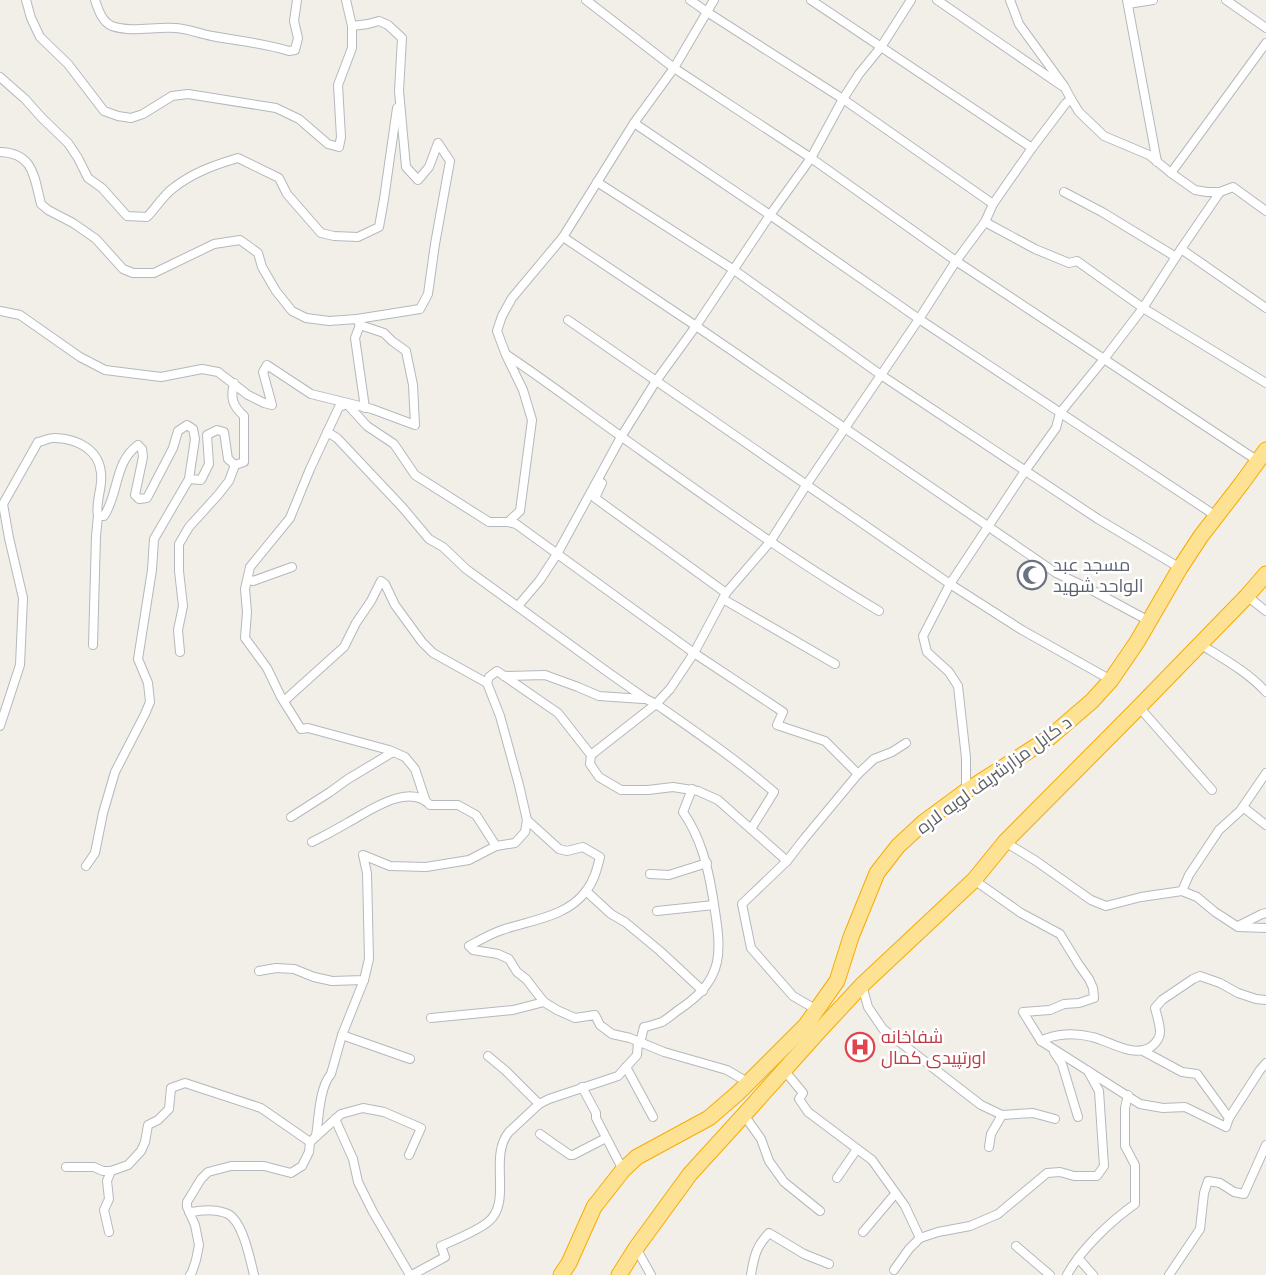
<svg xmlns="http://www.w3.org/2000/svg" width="1266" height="1275" font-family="Ubuntu,Cairo,sans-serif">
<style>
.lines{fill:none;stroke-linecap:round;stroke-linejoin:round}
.street-casing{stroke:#b5b8bc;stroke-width:10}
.highway-casing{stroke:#f9ab00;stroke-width:17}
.street{stroke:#fff;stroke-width:8}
.highway{stroke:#fde293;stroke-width:15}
.labels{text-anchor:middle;stroke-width:5;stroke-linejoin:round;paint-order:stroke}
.worship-label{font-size:18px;fill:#5b616d;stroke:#fff;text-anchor:start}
.street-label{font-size:18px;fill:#5f6368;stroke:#fff}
.health-label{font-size:18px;fill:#be3a42;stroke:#fff;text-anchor:start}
</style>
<rect width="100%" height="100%" fill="#f1efe8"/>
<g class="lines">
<g class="street-casing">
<g id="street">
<polyline points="26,0 31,18 40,37 68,64 104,111 118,116 131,118 143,114 172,96 188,94 276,108 299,119 328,144 339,147 341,137 338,85 352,48 352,26"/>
<path d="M95,0C98,9 102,22 112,26C132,33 155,26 176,28C189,29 200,34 212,36C238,41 264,43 289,51L295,50L298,38L294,21L297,0"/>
<polyline points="586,0 674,68 811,158 956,261 1258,461"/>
<polyline points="690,0 707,12 843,99 993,204"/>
<polyline points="811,0 1032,148"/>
<polyline points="937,0 1062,86"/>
<polyline points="1010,0 1019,24 1064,86 1071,99 1079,112 1104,136 1149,155 1171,173 1195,190 1207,192 1220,192 1233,187 1266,211"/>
<polyline points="1127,0 1157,162"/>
<polyline points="1226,0 1266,28"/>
<polyline points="1128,4 1153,0"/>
<path d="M0,77L25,99L42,118L68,143L78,158L88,178L102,188L127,216L147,217C155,209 163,196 172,189C192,173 214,165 238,158L279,178L287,194L321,233L334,236L358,237L379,227L384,199L397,108"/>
<polyline points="634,123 770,215 919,319 1216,516"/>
<path d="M0,152C34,153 34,177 41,204L48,210L73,223L96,239L123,269L133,273H154L214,244L240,240L258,253L262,267L276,291L292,311L306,318L329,321L357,319"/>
<polyline points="1171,173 1266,43"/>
<polyline points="597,182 734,270 881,375 1098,519 1180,568"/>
<polyline points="1064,192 1102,212 1176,257"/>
<polyline points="985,222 1035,249 1069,263 1077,261 1143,308 1266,383"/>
<polyline points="563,237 696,326 1056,573 1086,587 1149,621"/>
<polyline points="1181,249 1266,308"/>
<polyline points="0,311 20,315 80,357 105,370 161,377 202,369 218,372 248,395 264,403 272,405 263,372 267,365 311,394 372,409 415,425 413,385 406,351 392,341 384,333 360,325 357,319 420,309 428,294 435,244 450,161 438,143 429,167 418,180 406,167 399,91 402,38 388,25 379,21 368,24 352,26 346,0"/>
<polyline points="568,320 950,584 1022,630 1111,680"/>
<polyline points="360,325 355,338 365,408"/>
<path d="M507,355C546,381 584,410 622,437C706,497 790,558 879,611"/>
<path d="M327,432L337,438L403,508L429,539L443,547L466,569L609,673L646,699L656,704C696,732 737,760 774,792L751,829"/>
<polyline points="602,483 595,498 726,593"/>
<polyline points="508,522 520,511 532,420 523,390 506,355 497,331 502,316 512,298 563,237 634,123 674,68 714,0"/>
<polyline points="248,579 253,581 292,567"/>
<polyline points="1247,596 1266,611"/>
<polyline points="723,599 835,664"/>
<polyline points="518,606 540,580 557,554 621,437 656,381 696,326 770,215 811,158 843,99 859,74 881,47 911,0"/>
<path d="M1200,644C1222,658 1248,672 1266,692"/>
<polyline points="93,645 96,536 98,516"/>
<polyline points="180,652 178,630 183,606 179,571 179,544 189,527 218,495 229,481 235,465"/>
<polyline points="504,676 545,675 578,687 599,696 643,699"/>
<polyline points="284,701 344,647 356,623 371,601 381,581 385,584 395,605 422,642 433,653 487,683"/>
<polyline points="1139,707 1212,790"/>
<path d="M0,726L20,665L23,598L9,538L3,504L38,442C44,441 51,437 56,438C78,439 99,450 101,473C103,488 95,501 98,516H104C119,494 114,462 138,445L142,449L143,457L135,495L139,499L147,498L173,448L178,431L187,425L193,429L195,439L189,479L201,480L209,464L207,435L217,430L224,432L228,459L235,465L244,462V416C233,406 230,399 234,383"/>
<polyline points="591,755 656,704 670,689 694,653 726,593 770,542 807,484 919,319 956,261 985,222 993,204 1032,148 1066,103 1071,99"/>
<polyline points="966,791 966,758 958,686 949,672 927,652 923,636 950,584 1025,471 1056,428 1060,413 1104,359 1143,308 1181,249 1220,192"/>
<polyline points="425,799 415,769 405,757 389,750 308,728 301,729 281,697 267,668 245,638 247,612 245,589 250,567 290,518 310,469 339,407 347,404 367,426 394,444 415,475 489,522 508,522 516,524 694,653 783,712 777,725 825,741 858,774"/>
<polyline points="1243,807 1266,825"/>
<polyline points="291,817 330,792 348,779 393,752"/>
<path d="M527,820L559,849L567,851L583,847L600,857C597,869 594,881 586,891C567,917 531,920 502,930C490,934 480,940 469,946L473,950L498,954L509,959L517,972L526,979L544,1002L557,1010L575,1018L595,1015L600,1025L612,1034L630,1038L664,1052L727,1070L749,1083"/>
<path d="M312,842C324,836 337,829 349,822C369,811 409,782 430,805H458L476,815L496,846"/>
<polyline points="1005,842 1036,861 1091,900 1106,906 1141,897 1182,891 1197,897 1215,912 1238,927 1266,928"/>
<polyline points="86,866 95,853 103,813 115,772 145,714 150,702 148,683 138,659 152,570 154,539 189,479"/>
<polyline points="650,874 669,875 707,863"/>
<polyline points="974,880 1021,913 1060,934 1079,965 1089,979 1093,988 1094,998 1079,1003 1064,1004 1050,1010 1023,1012 1041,1041 1140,1104 1163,1108 1185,1107 1226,1127 1229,1118 1260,1070 1266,1063"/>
<polyline points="586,891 611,914 625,922 660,951 703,991"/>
<polyline points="1182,891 1189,875 1219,830 1240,811 1266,773"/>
<polyline points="657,911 714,905"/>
<polyline points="1238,926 1262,914 1266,913"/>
<polyline points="259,971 276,968 294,969 314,977 332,981 364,980 369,959 367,873 363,855 390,866 426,867 469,860 496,846 515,843 525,832 527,820 519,785 500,716 487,683 489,677 497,671 558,713 591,755 590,764 599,777 621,790 648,790 673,787 698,791 718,800 787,861"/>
<polyline points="862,985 868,1007 883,1029 981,1105 1002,1115 1033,1113 1055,1119"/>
<polyline points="817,1010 793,996 751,948 742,904 787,861 804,839 858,774 874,759 892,752 906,743"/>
<polyline points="431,1018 513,1010 544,1002"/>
<polyline points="342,1035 410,1059"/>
<path d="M1041,1041C1055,1033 1076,1033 1092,1037C1110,1041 1132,1058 1151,1047C1156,1043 1160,1038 1160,1032C1160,1024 1157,1016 1155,1008L1162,1000L1193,979L1200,976L1220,983L1238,993L1256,999L1266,1000"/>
<path d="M640,1043L644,1027C650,1026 656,1024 662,1022C667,1019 672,1015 677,1011C695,999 712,985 717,962C721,942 716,919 713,898C708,867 701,838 683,812L692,789"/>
<polyline points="1143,1051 1182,1072 1197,1074 1229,1118"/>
<polyline points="1054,1052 1062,1064 1078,1117"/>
<polyline points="488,1056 506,1071 539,1104"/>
<polyline points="626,1067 653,1117"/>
<polyline points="784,1070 803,1093 799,1099 808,1112 872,1160 905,1206 920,1238"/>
<polyline points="582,1087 596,1113 596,1118 623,1170"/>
<polyline points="744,1115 761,1139 769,1161 784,1182 820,1211"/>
<polyline points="335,1119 353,1159 358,1182 373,1212 410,1275"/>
<polyline points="540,1134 570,1155 573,1155 606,1138"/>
<path d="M316,1136C319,1118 319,1088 331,1074L342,1035L364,980"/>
<polyline points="989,1147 991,1134 1002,1115"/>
<polyline points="66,1167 94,1167 103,1171 111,1171 128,1165 141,1151 145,1142 148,1125 158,1120 169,1109 171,1088 185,1083 261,1108 310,1142"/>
<polyline points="837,1178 857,1149"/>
<path d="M189,1212C201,1211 216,1208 228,1214C243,1222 250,1259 254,1275"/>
<polyline points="109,1232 104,1210 109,1199 107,1181 111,1171"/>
<polyline points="863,1232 895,1194"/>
<polyline points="1016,1246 1050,1275"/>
<polyline points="636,1248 651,1275"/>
<polyline points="1078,1258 1093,1275"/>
<polyline points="894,1270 909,1249 920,1238 938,1232 970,1226 998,1214 1047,1173 1060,1172 1074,1176 1097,1176 1104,1166 1099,1091 1088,1071"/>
<polyline points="190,1275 192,1272 196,1260 199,1245 195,1225 187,1207 187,1202 201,1179 208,1172 231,1166 264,1166 291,1173 302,1166 309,1152 310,1142 341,1114 363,1108 384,1112 421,1128 409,1155"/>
<path d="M412,1275L445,1257L441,1246C455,1240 477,1231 488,1222C513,1202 488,1157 509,1132L539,1104L549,1099L618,1076L637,1055L638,1042"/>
<path d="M751,1275C754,1256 756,1247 769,1233L804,1254L829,1264"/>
<path d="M1067,1275C1081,1249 1111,1221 1135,1204V1165L1125,1146V1108L1128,1095"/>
<polyline points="1169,1275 1200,1229 1204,1193 1208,1181 1220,1183 1234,1192 1244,1194 1266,1145"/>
</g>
</g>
<g class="highway-casing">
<g id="highway">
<polyline points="561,1275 569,1263 594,1207 623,1170 637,1157 709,1118 738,1093 806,1025 837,981 851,937 877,873 898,846 924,822 966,791 1049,738 1092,701 1111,680 1137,642 1180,568 1201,536 1242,483 1266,450"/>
<polyline points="619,1275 636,1248 690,1174 752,1106 820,1030 862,985 974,880 1005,842 1139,707 1247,596 1266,574"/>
</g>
</g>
<use href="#street" class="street"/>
<use href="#highway" class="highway"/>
</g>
<defs>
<g id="mosque-ring" transform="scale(1.5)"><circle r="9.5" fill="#fff" stroke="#6b7280" stroke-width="1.5"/><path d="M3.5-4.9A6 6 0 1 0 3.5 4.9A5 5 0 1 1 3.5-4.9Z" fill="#6b7280"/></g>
<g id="hospital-ring" transform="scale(1.5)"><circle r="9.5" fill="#fff" stroke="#e0444e" stroke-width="1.5"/><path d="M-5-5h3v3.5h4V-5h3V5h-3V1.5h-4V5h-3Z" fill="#e0444e"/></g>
</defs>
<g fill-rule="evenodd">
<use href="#mosque-ring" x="1032" y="575"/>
<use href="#hospital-ring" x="860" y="1047"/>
</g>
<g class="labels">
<g class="worship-label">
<text x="1053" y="571">مسجد عبد<tspan x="1053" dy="21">الواحد شهید</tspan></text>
</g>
<g class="street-label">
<text transform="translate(994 775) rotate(-36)" y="6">د کابل مزارشریف لویه لاره</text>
</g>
<g class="health-label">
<text x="881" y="1043">شفاخانه<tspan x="881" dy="21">اورتپیدی کمال</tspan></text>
</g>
</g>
</svg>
